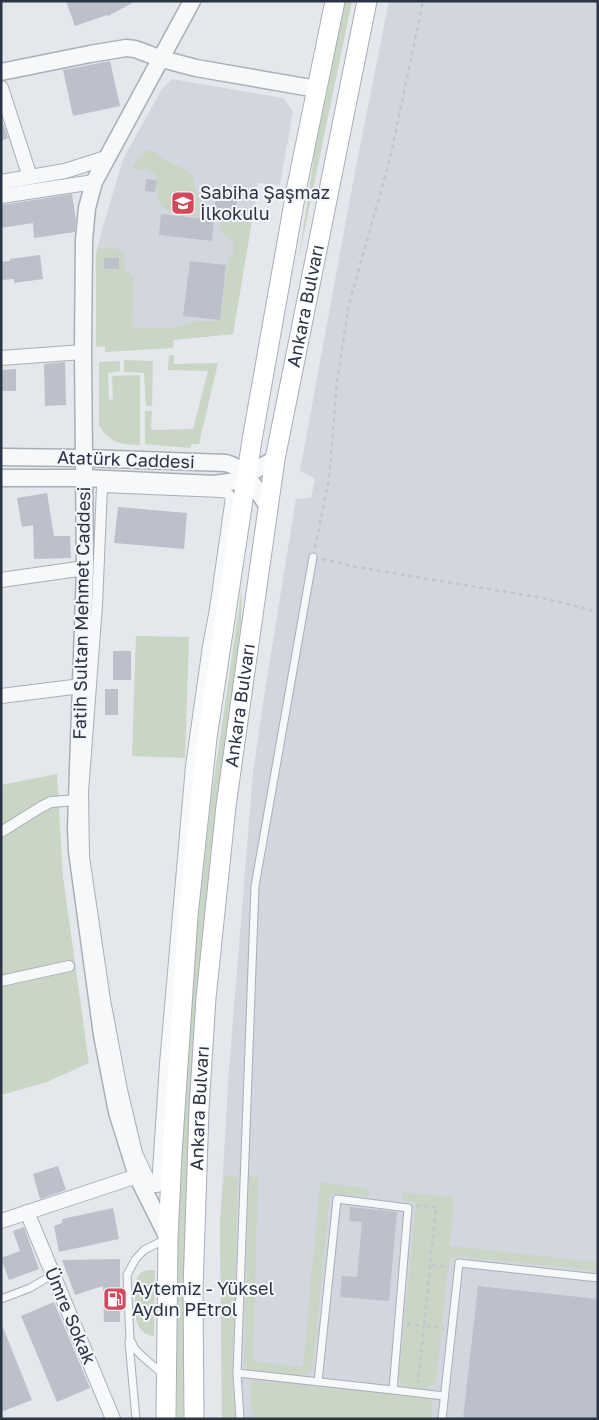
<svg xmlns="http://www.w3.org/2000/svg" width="599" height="1420" font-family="'Golos Text',sans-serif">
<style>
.built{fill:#d2d6de}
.green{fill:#c9d6c5}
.building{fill:#bbc0ca}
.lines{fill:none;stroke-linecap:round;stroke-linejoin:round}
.service-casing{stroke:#a9aeb7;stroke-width:9}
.pedestrian-casing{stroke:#a9aeb7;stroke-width:12}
.minor-casing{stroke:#a9aeb7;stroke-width:16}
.tertiary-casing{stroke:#a9aeb7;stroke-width:19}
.secondary-casing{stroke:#a9aeb7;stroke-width:21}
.path{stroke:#c2c5cb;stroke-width:2.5;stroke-dasharray:4 4;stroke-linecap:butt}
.service{stroke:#f7f8fa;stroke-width:7}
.pedestrian{stroke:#f7f8fa;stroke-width:10}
.minor{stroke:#f7f8fa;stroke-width:14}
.tertiary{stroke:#f7f8fa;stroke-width:16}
.secondary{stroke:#fff;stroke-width:19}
.labels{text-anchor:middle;stroke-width:4;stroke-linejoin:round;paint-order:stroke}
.poi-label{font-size:18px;fill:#2b3445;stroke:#f4f6f9;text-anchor:start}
.street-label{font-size:18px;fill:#2b3445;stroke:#f4f6f9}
</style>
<rect width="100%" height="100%" fill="#e4e7ec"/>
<g class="built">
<polygon points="389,1 598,1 598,1419 222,1419 220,1223 229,1070 253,773 264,697 296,499 311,498 315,479 300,471 354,177"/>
<polygon points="172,79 283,98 293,111 280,185 258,183 233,334 96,347 96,255 100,237 123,159 162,89"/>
</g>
<g class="green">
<polygon points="345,1 352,1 299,257 318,130"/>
<path d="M148,150L154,151L164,160L184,169L192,175L197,198L208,208L210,213C204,219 199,217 192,216C175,213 158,214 157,191C156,186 157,181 156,175L145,169L135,170L132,166L143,154Z"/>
<path d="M219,215L252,220L233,334L174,340L173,348L105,352V346L96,347V255L97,249C106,248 124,245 124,258C124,262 124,266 125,270L134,277L132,324L134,328H173L194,321H220L228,260L233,253L234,246L231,240L220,231Z"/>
<polygon points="169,355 174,355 174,364 218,363 199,444 192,444 190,448 145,444 145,411 152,411 151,428 152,430 193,429 208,371 168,370"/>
<polygon points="124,360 153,361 152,406 146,406 144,373 124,372"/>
<path d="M120,361V371L108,373L109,400L113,399L112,376L139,375L140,377V445C121,444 110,444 99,425V364L100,362Z"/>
<polygon points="242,587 241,623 203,927 187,1165 184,1294 183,1419 177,1419 177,1262 180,1176 196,935 212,793"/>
<polygon points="136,636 189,637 185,758 132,756"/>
<polygon points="57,774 63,877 89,1063 47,1082 1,1095 1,785"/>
<polygon points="224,1175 238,1177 232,1376 235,1419 222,1419 220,1223"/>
<polygon points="249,1176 258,1177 253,1361 303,1367 320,1182 369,1189 368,1196 330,1194 313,1368 308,1374 298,1376 247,1370 244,1364"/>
<path d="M402,1192L454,1197L450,1246L598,1262V1271L457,1256L449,1260L436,1381C427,1392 416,1388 403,1386L399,1380V1375L416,1203L403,1201Z"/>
<path d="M148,1270H155L154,1336C133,1334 135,1311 135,1295C136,1289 135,1281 138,1276C141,1272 144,1271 148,1270Z"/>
<polygon points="250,1380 429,1398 432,1403 431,1419 252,1419"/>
</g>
<g class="building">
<polygon points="66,1 136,1 108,16 107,15 75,26"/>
<polygon points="110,61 120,106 73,116 63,70"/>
<polygon points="1,117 8,138 1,141"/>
<polygon points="146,179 157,180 155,192 145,191"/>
<polygon points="72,194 76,220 75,232 34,238 33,223 1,228 1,205"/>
<polygon points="216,197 237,200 235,214 214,211"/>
<polygon points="161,214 214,220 212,241 159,235"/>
<polygon points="40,255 43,279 14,283 14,279 1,280 1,262 10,261 10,259"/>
<rect x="104" y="258" width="15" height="11"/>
<polygon points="190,261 226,265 220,320 183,316"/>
<polygon points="65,362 66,405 45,406 44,364"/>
<polygon points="16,369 16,391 1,391 1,370"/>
<polygon points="47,493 54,536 70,536 71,558 34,559 33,525 22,527 17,498"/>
<polygon points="118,507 187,513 184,549 114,543"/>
<rect x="113" y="651" width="18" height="29"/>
<rect x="105" y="689" width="13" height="26"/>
<polygon points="58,1166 66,1190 40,1199 33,1174"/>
<polygon points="350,1207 397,1212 389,1301 340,1297 342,1276 357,1277 362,1222 349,1221"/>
<polygon points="113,1208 119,1239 59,1252 54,1226 62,1223 62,1219"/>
<polygon points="24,1227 39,1269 9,1280 1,1258 20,1251 13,1231"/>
<polygon points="120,1259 120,1322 104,1322 103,1286 75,1295 62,1260"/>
<polygon points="478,1286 598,1299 598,1419 463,1419"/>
<polygon points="54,1302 90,1388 57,1402 21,1316"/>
<polygon points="2,1325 32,1400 1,1412 1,1326"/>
</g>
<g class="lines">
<g class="service-casing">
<g id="service">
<polyline points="1,1299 30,1288 52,1275"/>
<polyline points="129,1342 136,1419"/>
<polyline points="237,1373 255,886 313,557"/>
<polyline points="164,1375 143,1357 135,1349 130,1339 127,1275 135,1260 144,1250 166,1239"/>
<polyline points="393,1390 444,1396"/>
<polyline points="240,1419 237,1373 393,1390 408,1208 337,1199 318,1382"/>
<polyline points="442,1419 459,1263 598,1278"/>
</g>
</g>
<g class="pedestrian-casing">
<g id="pedestrian">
<polygon points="102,487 221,492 227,493 231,497 215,609 208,646 191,766 165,1064 157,1187 153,1187 137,1153 122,1090 105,1000 84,857 83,792 97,605"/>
<polyline points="1,832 41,807 51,802 77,800"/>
<polyline points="1,981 69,966"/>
</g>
</g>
<g class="minor-casing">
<g id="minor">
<polyline points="1,88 30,177"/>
<polyline points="1,182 65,171 106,158"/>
<polyline points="1,196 94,182"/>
<polyline points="1,358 83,352"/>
<polyline points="1,580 85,568"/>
<polyline points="1,696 81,686"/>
<polyline points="27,1212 113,1419"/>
<polyline points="1,1221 137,1176"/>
</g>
</g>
<g class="tertiary-casing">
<g id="tertiary">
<polyline points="1,72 90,54 126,48 135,49 162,59 196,68 317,89"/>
<path d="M1,457L85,458L226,463C247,468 257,492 269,508"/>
<polyline points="1,478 85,478 214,484 236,481 275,459"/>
<polyline points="168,1238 137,1176 117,1112 102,1035 77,851 76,828 85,568 83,352 84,240 87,208 94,182 192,1"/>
</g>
</g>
<g class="secondary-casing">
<g id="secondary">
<polyline points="166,1419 168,1238 172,1154 188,916 207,738 252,440 297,186 335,1"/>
<path id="s1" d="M194,1419L193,1289L199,1109L206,998L226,806L275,459L367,1"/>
</g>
</g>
<g class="path">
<polyline points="315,548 329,479 337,381 349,304 390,159 423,1"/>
<polyline points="322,559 357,567 543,598 598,612"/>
<polyline points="416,1206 436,1207 430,1265 449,1267"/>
<polyline points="430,1265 424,1326 444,1328"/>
<polyline points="407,1324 424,1326 418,1383"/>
</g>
<use href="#service" class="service"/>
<use href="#pedestrian" class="pedestrian"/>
<use href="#minor" class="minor"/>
<use href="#tertiary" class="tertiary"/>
<use href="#secondary" class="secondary"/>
</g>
<defs>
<g id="school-square" transform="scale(1.25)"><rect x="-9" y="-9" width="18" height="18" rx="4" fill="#d1495b" stroke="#f4f6f9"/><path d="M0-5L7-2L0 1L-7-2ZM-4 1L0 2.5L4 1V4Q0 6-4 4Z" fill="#fff"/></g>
<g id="fuel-square" transform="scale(1.25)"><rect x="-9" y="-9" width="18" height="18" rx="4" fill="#d1495b" stroke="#f4f6f9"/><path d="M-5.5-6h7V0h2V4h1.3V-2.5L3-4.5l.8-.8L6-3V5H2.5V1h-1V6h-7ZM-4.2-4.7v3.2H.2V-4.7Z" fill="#fff"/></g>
</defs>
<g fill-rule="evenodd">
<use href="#school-square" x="183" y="203"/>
<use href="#fuel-square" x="115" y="1299"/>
</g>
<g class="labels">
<g class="poi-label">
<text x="200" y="199">Sabiha Şaşmaz<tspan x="200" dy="21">İlkokulu</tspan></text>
<text x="132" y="1295">Aytemiz - Yüksel<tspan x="132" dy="21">Aydın PEtrol</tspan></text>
</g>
<g class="street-label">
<text dy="6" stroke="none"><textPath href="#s1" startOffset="1121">Ankara Bulvarı</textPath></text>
<text transform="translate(126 460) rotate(2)" y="6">Atatürk Caddesi</text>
<text transform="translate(82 613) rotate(-89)" y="6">Fatih Sultan Mehmet Caddesi</text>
<text dy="6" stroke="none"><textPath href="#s1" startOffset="716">Ankara Bulvarı</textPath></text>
<text dy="6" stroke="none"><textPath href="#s1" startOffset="311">Ankara Bulvarı</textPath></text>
<text transform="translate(70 1316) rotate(67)" y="6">Ümre Sokak</text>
</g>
</g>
<rect width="599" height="1420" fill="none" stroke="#2b3445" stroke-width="5"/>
</svg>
